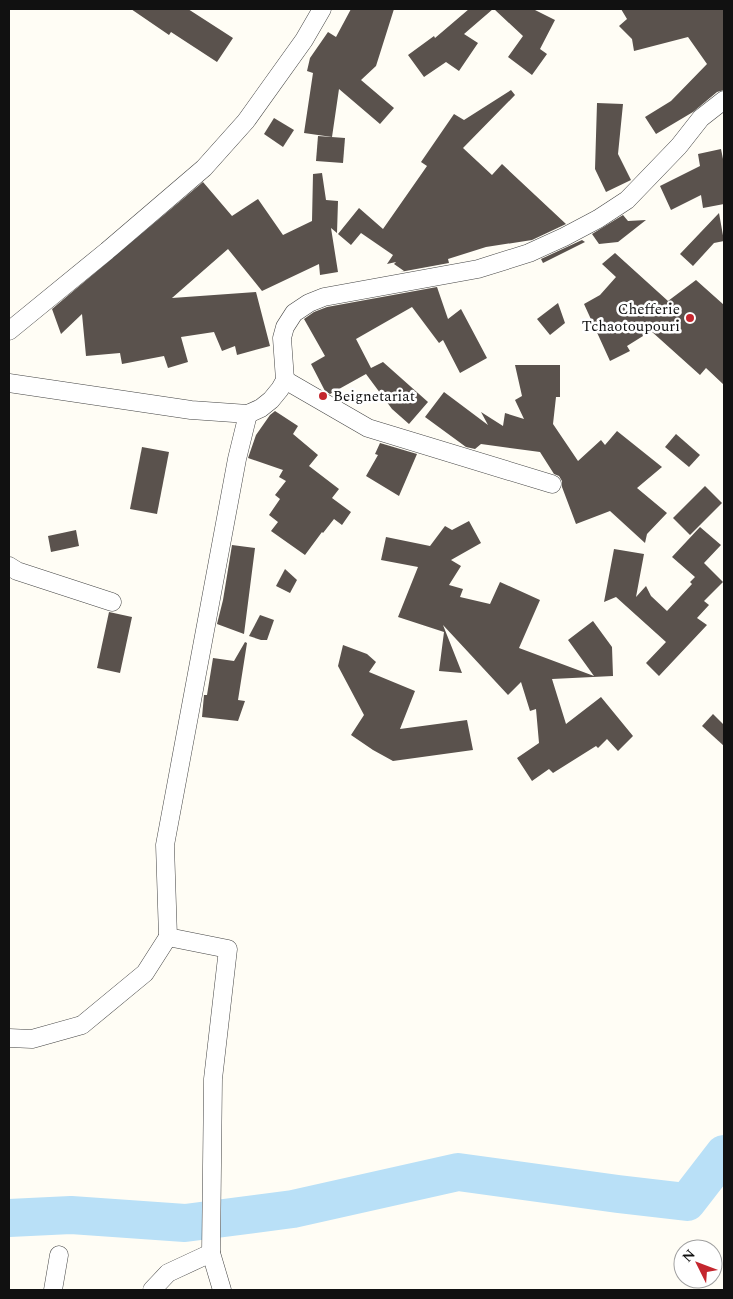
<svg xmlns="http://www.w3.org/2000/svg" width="733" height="1299" font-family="Spectral,serif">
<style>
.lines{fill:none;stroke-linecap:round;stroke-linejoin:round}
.river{stroke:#b9e0f7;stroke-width:38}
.building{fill:#5a524d}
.street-casing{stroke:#444;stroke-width:19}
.street{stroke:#fff;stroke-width:18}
.poi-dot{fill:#c4262e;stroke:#fff;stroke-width:2}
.labels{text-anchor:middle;stroke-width:5;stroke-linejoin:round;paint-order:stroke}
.poi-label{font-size:15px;fill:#111;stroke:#fff;text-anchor:end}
</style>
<rect width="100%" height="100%" fill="#fffdf5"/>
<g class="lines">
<polyline class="river" points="9,1218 71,1215 185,1223 293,1209 458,1172 618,1194 687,1202 724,1154"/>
</g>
<g class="building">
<polygon points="131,9 188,9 233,38 217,62 171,32 169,35"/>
<polygon points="351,9 394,9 376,66 361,80 394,108 380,124 339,89 332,137 304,133 313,73 307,71 310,58 328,32 336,37"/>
<polygon points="469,9 493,9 464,34 478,43 459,71 446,62 424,77 408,55 434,36 435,38"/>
<polygon points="494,9 533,9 555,20 540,49 547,54 532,75 508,57 523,36"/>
<polygon points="621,9 724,9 724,90 717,92 693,112 656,134 645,117 671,101 707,64 688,37 634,51 632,39 619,26 627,19"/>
<polygon points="511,90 515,95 463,148 492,175 502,164 566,224 532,240 486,247 448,259 449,263 400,272 404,271 394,264 396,262 387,264 393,255 361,233 351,245 338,234 359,208 383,229 427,166 421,162 454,114 464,120"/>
<polygon points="597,103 623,104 618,154 631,180 606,192 595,169"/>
<polygon points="274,118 294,130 283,147 264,134"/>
<polygon points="318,136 345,138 343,163 316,161"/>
<polygon points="721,149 724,164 724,204 703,208 701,195 671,210 660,186 700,166 698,154"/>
<polygon points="322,173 326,200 338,201 337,233 331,228 338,272 320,275 319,264 262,291 228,249 172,298 256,292 270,346 237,355 235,346 222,351 214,332 181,337 188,362 168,368 164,356 122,364 120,353 86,356 82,314 61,334 52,309 203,182 232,216 258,199 283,235 312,221 313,174"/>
<polygon points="719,213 724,241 714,243 693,266 680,254"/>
<polygon points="623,215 628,221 646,220 618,242 599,244 592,234"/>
<polygon points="582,240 585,242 543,263 541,259"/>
<polygon points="615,253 668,301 696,280 724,305 724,385 706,368 700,375 651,331 627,346 630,351 610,361 584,304 600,295 616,277 602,264"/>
<polygon points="437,287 448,319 461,309 487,358 460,373 443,340 439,343 412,307 356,339 371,368 383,362 428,402 409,424 392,409 366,374 330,394 325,391 311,364 325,356 304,319 314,312 327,307"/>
<polygon points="558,303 565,323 550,335 537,319"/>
<polygon points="515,365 560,365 560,397 556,397 553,424 578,461 601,440 605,445 617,431 662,467 637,488 667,513 647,534 645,543 610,511 576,524 562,487 562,481 559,476 554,474 540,452 481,444 475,449 466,447 425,417 444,392 488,425 481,412 503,426 505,413 524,419 515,400 522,396"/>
<polygon points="275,411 298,426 293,434 318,455 309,466 339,489 332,498 351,512 342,525 334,519 323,533 322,532 305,555 271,531 278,522 269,515 280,499 275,495 286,481 279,477 283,470 248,458 256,435 270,415"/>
<polygon points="676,434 700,455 689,467 665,447"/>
<polygon points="380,443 417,454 399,496 366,476 378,455 375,454"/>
<polygon points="142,447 169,452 157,514 130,509"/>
<polygon points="705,486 722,503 690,535 673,518"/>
<polygon points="469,521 481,543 451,560 461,566 449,585 463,589 460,597 490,604 500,582 540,600 519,648 594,676 568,640 593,621 612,647 613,676 552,679 566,724 601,697 633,736 618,751 607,739 598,748 596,746 553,773 549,769 532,781 517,758 539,743 536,709 530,711 521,682 508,695 443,625 462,673 439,671 444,632 398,617 418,567 381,560 386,537 430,546 445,526 452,530"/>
<polygon points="700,527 721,545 704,563 723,582 704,601 709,605 697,618 707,625 659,676 646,663 666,642 616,597 604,602 614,549 644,554 636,597 646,586 651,596 667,611 692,584 690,582 695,577 672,557"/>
<polygon points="76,530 79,546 51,552 48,536"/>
<polygon points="232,545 255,548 244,634 217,624 223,600"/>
<polygon points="285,569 297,580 290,593 276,586"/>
<polygon points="109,612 132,617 120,673 97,668"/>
<polygon points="260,615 274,620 267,640 261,640 249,636"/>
<polygon points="245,642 247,643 238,700 245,701 238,721 202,717 204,695 207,695 213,658 234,661"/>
<polygon points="343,645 367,654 376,662 369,672 415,691 400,729 467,720 473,750 393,761 373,750 351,735 364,715 338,666"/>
<polygon points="713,714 724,725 724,746 702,726"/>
</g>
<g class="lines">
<g class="street-casing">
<g id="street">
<polyline points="9,331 107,251 204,168 246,121 304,40 322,9"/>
<polyline points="285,380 368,428 552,484"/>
<polyline points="9,383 191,410 248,414 261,408 271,400 280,389 285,380 282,338 285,327 294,313 309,303 324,297 478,269 529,253 564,237 598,219 627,200 679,146 701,118 724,100"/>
<polyline points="9,566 17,571 112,602"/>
<polyline points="9,1038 32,1039 82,1025 145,973 168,937"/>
<polyline points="53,1290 59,1255"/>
<polyline points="152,1290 168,1273 211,1253"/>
<polyline points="222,1290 211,1253 213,1079 228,949 168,937 165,845 237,459 248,414"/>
</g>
</g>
<use href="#street" class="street"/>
</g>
<g class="poi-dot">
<circle cx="690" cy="318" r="5"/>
<circle cx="323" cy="396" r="5"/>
</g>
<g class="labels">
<g class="poi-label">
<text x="680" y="314">Chefferie<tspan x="680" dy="17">Tchaotoupouri</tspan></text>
<text x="333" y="401" text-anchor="start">Beignetariat</text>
</g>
</g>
<rect width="733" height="1299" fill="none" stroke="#111111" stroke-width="20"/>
<g transform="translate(698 1264) rotate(312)"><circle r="24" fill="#ffffff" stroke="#a0a0a0"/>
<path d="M0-4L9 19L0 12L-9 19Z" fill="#c4262e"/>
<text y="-8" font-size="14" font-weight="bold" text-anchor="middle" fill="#111111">N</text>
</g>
</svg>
